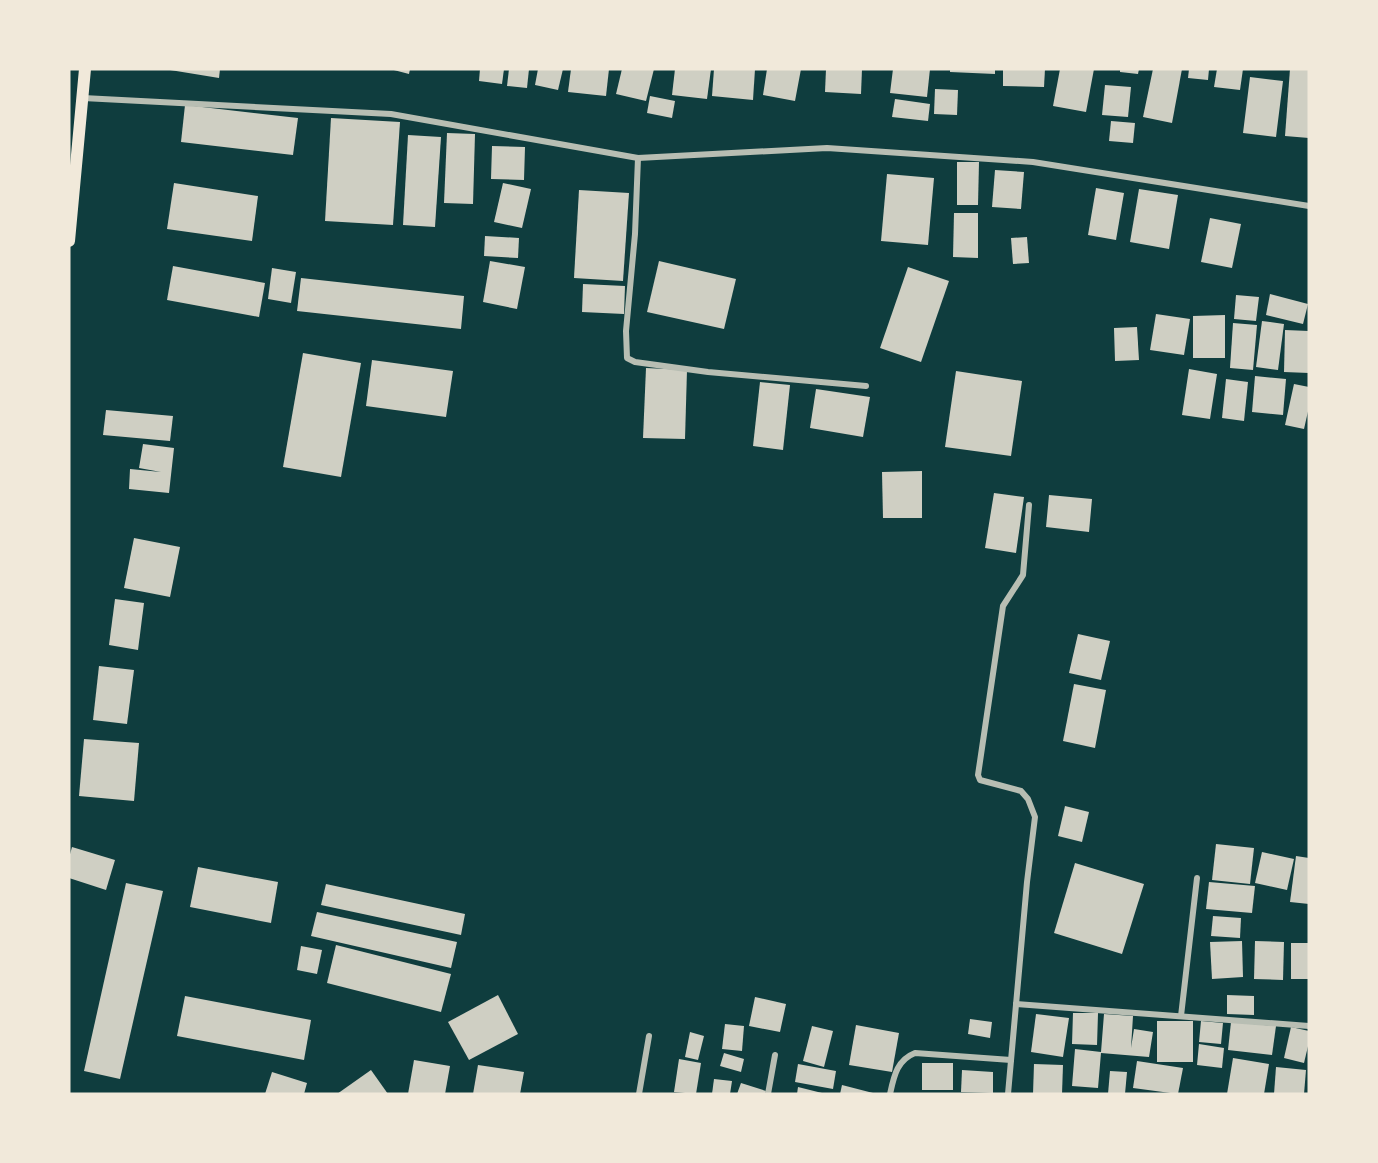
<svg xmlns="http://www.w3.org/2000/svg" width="1378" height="1163" font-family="'Roboto Serif',serif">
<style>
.building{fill:#cfcfc3}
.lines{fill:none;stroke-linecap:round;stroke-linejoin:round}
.minor{stroke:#b8beb3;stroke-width:6}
.secondary{stroke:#f1e9da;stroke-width:12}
</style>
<rect width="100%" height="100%" fill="#0f3d3e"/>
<g class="building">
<polygon points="164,69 220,69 219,78"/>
<polygon points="390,69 410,69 409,74"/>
<polygon points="480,69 504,69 502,84 479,81"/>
<polygon points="509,69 529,69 527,88 507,86"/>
<polygon points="538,69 563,69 558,90 535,85"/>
<polygon points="571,69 609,69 606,96 568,92"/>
<polygon points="622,69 654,69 646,101 616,94"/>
<polygon points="675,69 711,69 707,99 672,95"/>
<polygon points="714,69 755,69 753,100 712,96"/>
<polygon points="767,69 801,69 795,101 763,95"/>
<polygon points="826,69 862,69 861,94 825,92"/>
<polygon points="893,69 930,69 927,97 890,93"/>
<polygon points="950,69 995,69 995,74 950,72"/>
<polygon points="1003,69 1045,69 1044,87 1003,86"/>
<polygon points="1060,69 1094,69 1086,112 1053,106"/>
<polygon points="1120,69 1139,69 1138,74 1120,72"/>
<polygon points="1153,69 1182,69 1172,123 1143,117"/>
<polygon points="1189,69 1209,69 1208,80 1188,78"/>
<polygon points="1217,69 1243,69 1240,90 1214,87"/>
<polygon points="1290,69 1309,70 1309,138 1285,136"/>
<polygon points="1250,77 1283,81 1276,137 1243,133"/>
<polygon points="1105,85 1131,87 1128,117 1102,115"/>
<polygon points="935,89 958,90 957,115 934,114"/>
<polygon points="650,96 675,101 672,118 647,113"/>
<polygon points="895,99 930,104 928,121 892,117"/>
<polygon points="185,105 298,118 293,155 181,142"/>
<polygon points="331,118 400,122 393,225 325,221"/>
<polygon points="1111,121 1135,123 1133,143 1109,141"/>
<polygon points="447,133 475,134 473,204 444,203"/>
<polygon points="408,135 441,137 435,227 403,225"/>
<polygon points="492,146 525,147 524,180 491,179"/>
<polygon points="957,162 979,162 978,205 957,205"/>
<polygon points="995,170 1024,172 1021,209 992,207"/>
<polygon points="887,174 934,178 928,245 881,241"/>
<polygon points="174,183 258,196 252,241 167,229"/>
<polygon points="503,183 531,189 522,228 494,222"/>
<polygon points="1096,188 1124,193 1116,240 1088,235"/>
<polygon points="1139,189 1178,195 1169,249 1130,242"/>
<polygon points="579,190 629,193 623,281 574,278"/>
<polygon points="954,213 978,213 978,258 953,257"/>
<polygon points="1210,218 1241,224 1232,268 1201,262"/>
<polygon points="485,236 519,238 518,258 484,256"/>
<polygon points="1027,237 1029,263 1013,264 1011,238"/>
<polygon points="490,261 525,267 517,309 483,302"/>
<polygon points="659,261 736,279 724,329 647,312"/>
<polygon points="173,266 265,283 259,317 167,300"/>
<polygon points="908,267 949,281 921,362 880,348"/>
<polygon points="272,268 296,272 291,303 268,299"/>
<polygon points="301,278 464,296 461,329 297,311"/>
<polygon points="583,284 625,286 624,314 582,312"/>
<polygon points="1270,294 1308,304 1303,324 1266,315"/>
<polygon points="1236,295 1259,297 1256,321 1234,319"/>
<polygon points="1156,314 1190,319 1184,355 1150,350"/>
<polygon points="1225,315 1225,358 1193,358 1193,316"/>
<polygon points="1262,321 1284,324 1278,370 1256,367"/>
<polygon points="1233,323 1257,325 1253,370 1230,368"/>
<polygon points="1137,327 1139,360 1115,361 1114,328"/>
<polygon points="1285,330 1309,331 1309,373 1284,372"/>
<polygon points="303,353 361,363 341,477 283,467"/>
<polygon points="372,360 453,371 446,417 366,406"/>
<polygon points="646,368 687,370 685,439 643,438"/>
<polygon points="1189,369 1217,374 1210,419 1182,415"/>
<polygon points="956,371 1022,381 1011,456 945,447"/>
<polygon points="1255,376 1286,379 1283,415 1252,412"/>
<polygon points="1226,379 1248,382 1244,421 1222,418"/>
<polygon points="760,382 790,385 783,450 753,446"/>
<polygon points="1294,384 1309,387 1309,407 1304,429 1285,425"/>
<polygon points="816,389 870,397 863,437 810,428"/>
<polygon points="106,410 173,416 170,441 103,435"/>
<polygon points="143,444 174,448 169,493 129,489 130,469 161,472 139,468"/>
<polygon points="922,471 922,518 883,518 882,472"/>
<polygon points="994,493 1024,497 1016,553 985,548"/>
<polygon points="1049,495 1092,499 1089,532 1046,527"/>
<polygon points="134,538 180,547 170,597 124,588"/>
<polygon points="115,599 144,603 138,650 109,645"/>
<polygon points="1078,634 1110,641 1101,680 1069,673"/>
<polygon points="99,666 134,670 127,724 93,720"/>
<polygon points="1074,684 1106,690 1095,748 1063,741"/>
<polygon points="84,739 139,743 134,801 79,796"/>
<polygon points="1065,806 1089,812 1082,842 1058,836"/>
<polygon points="1216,844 1254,848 1250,884 1212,880"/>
<polygon points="72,847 115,860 106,890 69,878 69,858"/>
<polygon points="1262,852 1294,859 1287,890 1255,883"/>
<polygon points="1296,856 1309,858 1309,904 1290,902"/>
<polygon points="1075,863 1144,884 1122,954 1054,933"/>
<polygon points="198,867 278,882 271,923 190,907"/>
<polygon points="1209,882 1255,886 1252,913 1206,909"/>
<polygon points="126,883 163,891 120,1079 84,1071"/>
<polygon points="326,884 465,914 461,935 321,905"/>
<polygon points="317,912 457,942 451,968 311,936"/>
<polygon points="1213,916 1241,918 1240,938 1211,936"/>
<polygon points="1242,941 1243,977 1212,979 1210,942"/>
<polygon points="1255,941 1284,942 1283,980 1254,979"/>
<rect x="1291" y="943" width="18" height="36"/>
<polygon points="336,945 451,974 441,1012 327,983"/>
<polygon points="301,946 322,950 317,974 297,970"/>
<polygon points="498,995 518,1034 469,1060 448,1022"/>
<polygon points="1227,995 1254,996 1254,1015 1227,1014"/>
<polygon points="185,996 311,1020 304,1060 177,1036"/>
<polygon points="755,997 786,1004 780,1032 749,1026"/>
<polygon points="1073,1013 1098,1013 1097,1045 1072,1044"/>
<polygon points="1036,1014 1069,1018 1063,1057 1031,1052"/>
<polygon points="1104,1014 1133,1016 1131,1048 1134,1029 1153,1032 1149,1057 1101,1053 1098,1088 1072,1086 1075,1049 1101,1052"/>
<polygon points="970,1019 992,1022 990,1038 968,1034"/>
<rect x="1157" y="1021" width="36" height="41"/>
<polygon points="1201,1021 1223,1023 1221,1044 1199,1042"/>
<polygon points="1231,1022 1276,1026 1272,1055 1228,1050"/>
<polygon points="725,1024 744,1026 742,1051 722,1049"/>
<polygon points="856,1025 899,1033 892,1072 849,1065"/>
<polygon points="812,1026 833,1031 824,1067 803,1061"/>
<polygon points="1291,1027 1309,1031 1309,1042 1304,1063 1284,1058"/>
<polygon points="690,1032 704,1036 698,1060 685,1057"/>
<polygon points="1199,1044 1224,1048 1222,1068 1197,1065"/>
<polygon points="724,1053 744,1059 741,1072 720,1066"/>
<polygon points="1233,1058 1269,1064 1264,1094 1227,1094"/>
<polygon points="679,1059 701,1063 696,1094 674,1092"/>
<polygon points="414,1060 450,1066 445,1094 408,1094"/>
<polygon points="1137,1061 1183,1068 1178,1094 1133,1088"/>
<rect x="922" y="1063" width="31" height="27"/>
<polygon points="798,1064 836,1071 833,1089 795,1082"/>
<polygon points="1034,1064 1063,1065 1062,1094 1033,1094"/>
<polygon points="478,1065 524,1072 520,1094 473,1094"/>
<polygon points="1276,1067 1306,1070 1304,1094 1274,1094"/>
<polygon points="371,1070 388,1094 337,1094"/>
<polygon points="962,1070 993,1072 993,1093 961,1092"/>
<polygon points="1110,1071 1127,1072 1125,1094 1108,1094"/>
<polygon points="272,1072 307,1083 304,1094 265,1094"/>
<polygon points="714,1079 732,1081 730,1094 712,1094"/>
<polygon points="741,1083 766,1091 765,1094 737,1094"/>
<polygon points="842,1085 873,1093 873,1094 840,1094"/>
<polygon points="798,1087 822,1093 822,1094 797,1094"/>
</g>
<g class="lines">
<g class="minor">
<polyline points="83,98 391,114 638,158 827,148 1033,162 1309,206"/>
<polyline points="638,158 635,234 626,331 627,358 635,362 708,372 866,386"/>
<polyline points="1016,1004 1309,1026"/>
<polyline points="1181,1016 1197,878"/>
<polyline points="639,1094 649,1036"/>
<polyline points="768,1094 775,1055"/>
<path d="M890,1094C894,1076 897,1060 915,1053L1011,1060"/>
<polyline points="1008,1094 1027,882 1035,817 1028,799 1021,791 980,780 978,775 1003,606 1023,575 1029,505"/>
</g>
<polyline class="secondary" points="69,241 85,69"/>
</g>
<rect width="1378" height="1163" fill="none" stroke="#f1e9da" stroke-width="141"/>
</svg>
